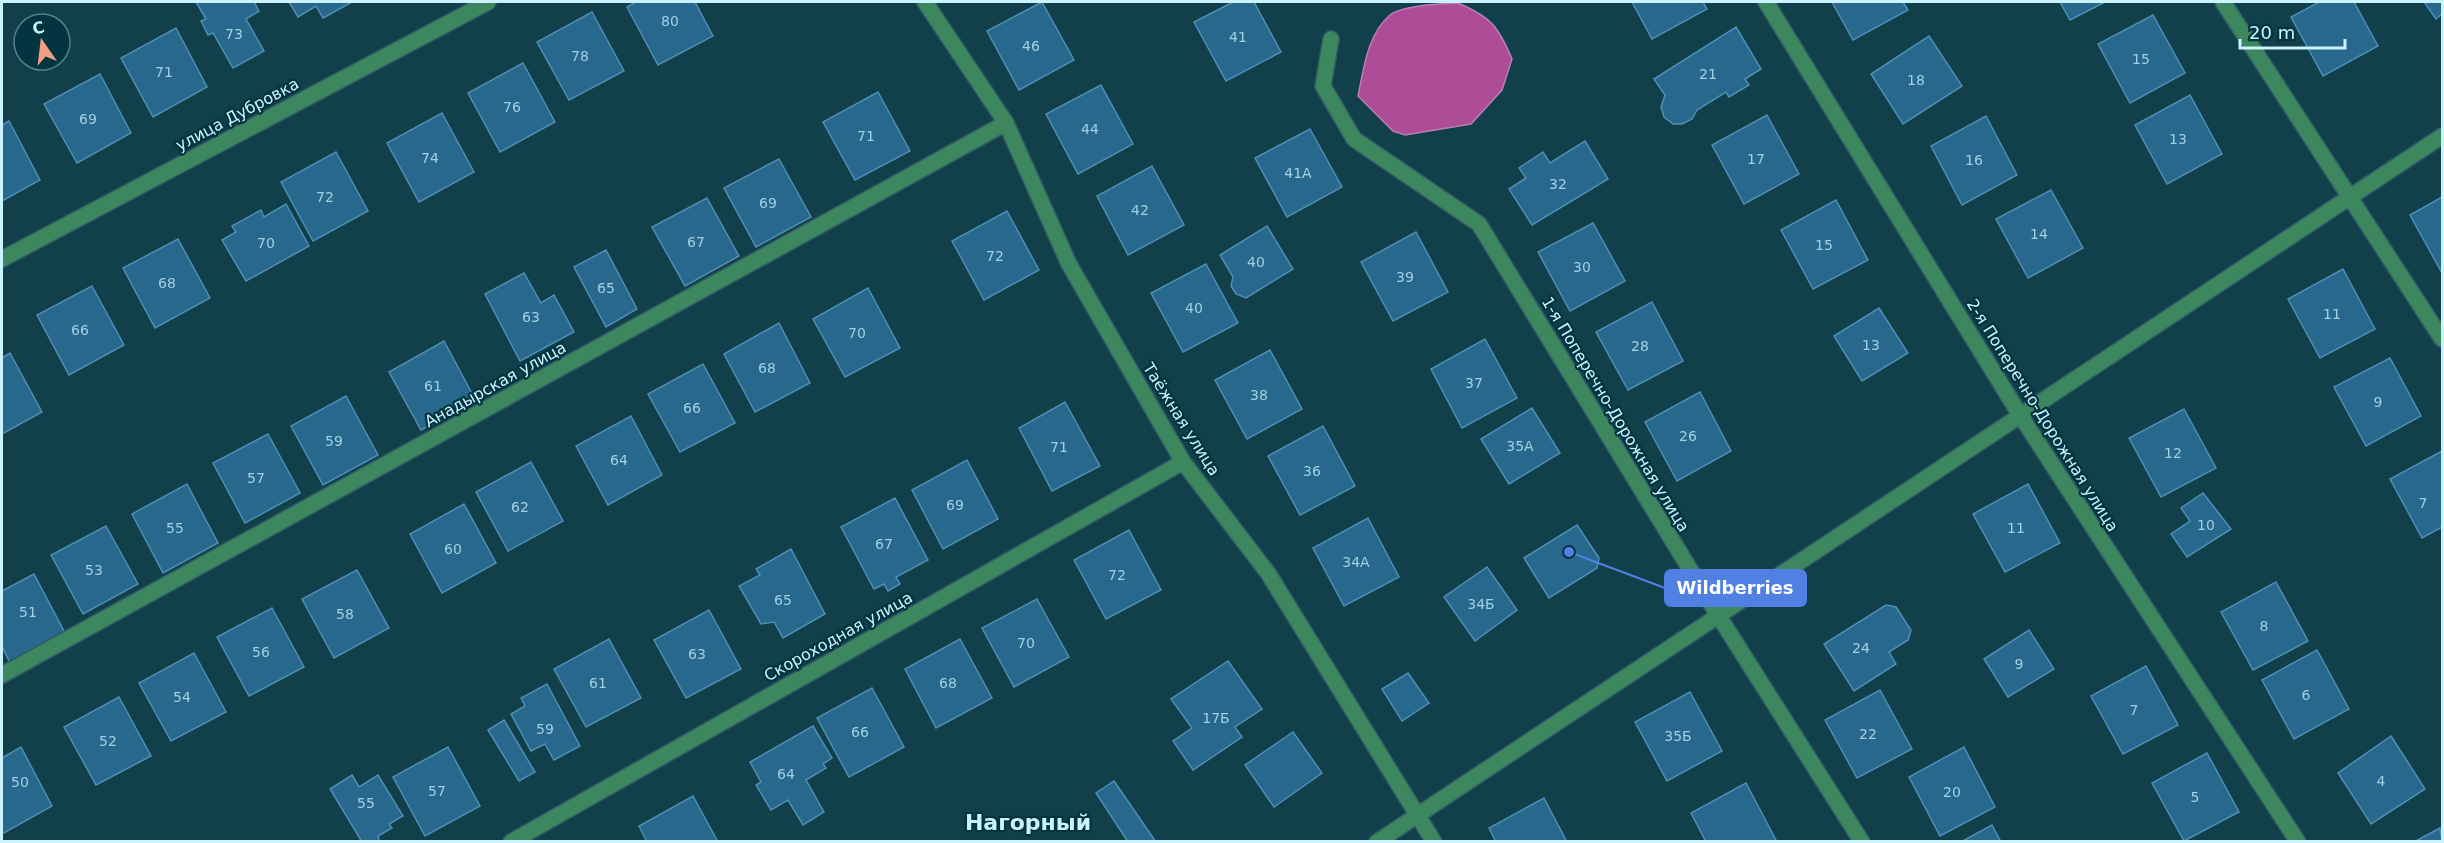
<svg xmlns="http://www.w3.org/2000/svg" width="2444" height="843" font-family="'DejaVu Sans',sans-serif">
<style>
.water{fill:#af4c98;stroke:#b77eb7;stroke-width:1.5}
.building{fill:#27688c;stroke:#4f8eb5;stroke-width:1.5}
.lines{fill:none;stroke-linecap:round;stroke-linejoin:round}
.minor-casing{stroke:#2f5c67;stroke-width:18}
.minor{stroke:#3d875f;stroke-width:15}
.labels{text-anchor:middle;stroke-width:4.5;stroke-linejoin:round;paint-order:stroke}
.number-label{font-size:14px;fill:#a2d0e2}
.street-label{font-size:16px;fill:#cbf3fe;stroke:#033540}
.district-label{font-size:22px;font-weight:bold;fill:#cbf3fe;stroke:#033540}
.leader{fill:none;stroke:#5180e3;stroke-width:2}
.callout-dot{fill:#5180e3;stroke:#033540;stroke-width:2}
.callout{fill:#5180e3;stroke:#5180e3;stroke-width:2}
.callout-label{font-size:18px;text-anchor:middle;font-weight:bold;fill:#fff}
</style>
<rect width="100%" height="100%" fill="#113f4a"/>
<path class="water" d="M1458,3C1491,17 1498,26 1512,59L1502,90L1471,124L1405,135L1393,131L1358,96C1364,68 1367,35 1390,15C1402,5 1442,4 1458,3Z"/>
<g class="building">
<polygon points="196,2 254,2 259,11 246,19 264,51 233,68 213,33 208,35 201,21 206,19"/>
<polygon points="289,2 352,2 323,18 316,6 298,17"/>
<polygon points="636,2 695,2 713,36 658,65 627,7"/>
<polygon points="1042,2 1074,60 1019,90 987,31"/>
<polygon points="1233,2 1254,2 1281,52 1226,81 1194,22"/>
<polygon points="1632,2 1703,2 1707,9 1652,39"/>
<polygon points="1832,2 1903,2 1908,10 1853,40"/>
<polygon points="2060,2 2105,2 2070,20"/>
<polygon points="2319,2 2354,2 2378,46 2323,76 2291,17"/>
<polygon points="2424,2 2442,2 2442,14 2436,19"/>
<polygon points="592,12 624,71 569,100 537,42"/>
<polygon points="2153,15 2185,73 2130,103 2098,44"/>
<polygon points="1736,27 1761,69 1745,79 1749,85 1729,97 1726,92 1697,110 1692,119 1682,124 1673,124 1664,117 1661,107 1665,95 1654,79"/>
<polygon points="176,28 207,87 153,117 121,58"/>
<polygon points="1929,36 1962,86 1903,124 1871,74"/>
<polygon points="523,63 555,122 500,152 468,93"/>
<polygon points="100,74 131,133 77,163 44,104"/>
<polygon points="1101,85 1133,144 1078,174 1046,114"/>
<polygon points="878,92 910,151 855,180 823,122"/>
<polygon points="2190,95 2222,154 2167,184 2135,125"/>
<polygon points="442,113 474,172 419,202 387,143"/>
<polygon points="1767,115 1799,174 1744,204 1712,145"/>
<polygon points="1986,116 2017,175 1962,205 1931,146"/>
<polygon points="9,121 40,180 2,201 2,125"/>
<polygon points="1310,129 1342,187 1287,217 1255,158"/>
<polygon points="1585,141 1608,179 1532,225 1509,189 1526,178 1519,168 1543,152 1550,163"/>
<polygon points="336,152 368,211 313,241 281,182"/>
<polygon points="779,159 811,217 756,247 724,188"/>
<polygon points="1152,166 1184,225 1128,255 1097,196"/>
<polygon points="2051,190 2083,248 2028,278 1996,219"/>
<polygon points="2442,197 2442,273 2410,215"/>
<polygon points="707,198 739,256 685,286 652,227"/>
<polygon points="1836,200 1868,260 1813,289 1781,230"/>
<polygon points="286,204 309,246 246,281 222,240 236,232 232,226 261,210 264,217"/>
<polygon points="1007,211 1039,270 984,300 952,241"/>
<polygon points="1593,223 1625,281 1570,311 1538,252"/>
<polygon points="1267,226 1293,269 1246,298 1236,294 1231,286 1233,277 1220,255"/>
<polygon points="1416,232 1448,292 1393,321 1361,262"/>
<polygon points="178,239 210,298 155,328 123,268"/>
<polygon points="606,250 637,309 606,327 574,267"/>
<polygon points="1206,264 1238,323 1183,352 1151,293"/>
<polygon points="2343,269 2375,329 2320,358 2288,299"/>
<polygon points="524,273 541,303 554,295 574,332 520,361 485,294"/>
<polygon points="92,286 124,345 69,375 37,315"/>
<polygon points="868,288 900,348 845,377 813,319"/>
<polygon points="1652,302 1683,361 1628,390 1596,332"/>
<polygon points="1879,308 1908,353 1862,381 1834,336"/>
<polygon points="779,323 810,383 755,412 724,354"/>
<polygon points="1485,339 1517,398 1462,428 1431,369"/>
<polygon points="444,341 476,401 421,430 389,372"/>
<polygon points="1270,350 1302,409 1247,439 1215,380"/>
<polygon points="10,353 42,412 2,434 2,358"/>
<polygon points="2390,358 2421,416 2366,446 2334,387"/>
<polygon points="703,364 735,423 680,452 648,394"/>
<polygon points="1700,392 1731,451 1677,481 1645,422"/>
<polygon points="346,396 378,455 323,485 291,426"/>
<polygon points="1065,402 1100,466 1052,491 1019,428"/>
<polygon points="1532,408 1560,453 1509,484 1481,439"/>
<polygon points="2184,409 2216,468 2161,497 2129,438"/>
<polygon points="631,416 662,475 608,505 576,446"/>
<polygon points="1323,426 1355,486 1300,515 1268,456"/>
<polygon points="268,434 300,493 245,523 213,463"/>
<polygon points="2442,451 2442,527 2422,538 2390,479"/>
<polygon points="967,460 998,519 943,549 912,490"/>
<polygon points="531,462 563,521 508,551 476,492"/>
<polygon points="187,484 218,543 163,573 132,514"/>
<polygon points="2028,484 2060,543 2005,572 1973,514"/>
<polygon points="2203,493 2231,529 2187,557 2171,534 2190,521 2181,508"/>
<polygon points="895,498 928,560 896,577 900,584 888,591 884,584 874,589 841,527"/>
<polygon points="464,504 496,563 442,593 410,534"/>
<polygon points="1368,518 1399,577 1344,606 1313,548"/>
<polygon points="1577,525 1599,558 1597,568 1549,598 1524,558"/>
<polygon points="106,526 138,584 83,614 51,555"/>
<polygon points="1129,530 1161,590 1106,619 1074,560"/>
<polygon points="791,549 825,614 783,638 774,622 761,624 739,586 760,575 756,569"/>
<polygon points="1487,567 1517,610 1475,641 1444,597"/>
<polygon points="357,570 389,628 334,658 302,599"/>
<polygon points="34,574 65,633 10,663 2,646 2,591"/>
<polygon points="2276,582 2308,641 2253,670 2221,612"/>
<polygon points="1037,599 1069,657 1014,687 982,628"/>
<polygon points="1886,605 1896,607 1911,630 1908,640 1889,652 1896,664 1854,691 1824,644"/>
<polygon points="272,608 304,667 249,696 217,637"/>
<polygon points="709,610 741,669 686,698 654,640"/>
<polygon points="2029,630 2054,669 2008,697 1984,659"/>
<polygon points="609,639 641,698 586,727 554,669"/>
<polygon points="960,639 992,698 936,728 905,669"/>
<polygon points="2317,650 2349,709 2294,739 2262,680"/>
<polygon points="194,653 226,712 171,741 139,683"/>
<polygon points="1228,661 1262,709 1235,727 1242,737 1193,770 1173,741 1192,728 1171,699"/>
<polygon points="2146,666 2178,725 2123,754 2091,696"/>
<polygon points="1408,673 1429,703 1402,721 1382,689"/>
<polygon points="547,684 580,746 554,760 545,744 531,751 511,714 525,706 521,698"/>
<polygon points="872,688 904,747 849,777 817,718"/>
<polygon points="1880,690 1912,749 1857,778 1825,720"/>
<polygon points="1690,692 1722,751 1667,781 1635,722"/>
<polygon points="119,697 151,756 96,785 64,727"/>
<polygon points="504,720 535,772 519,781 488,730"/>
<polygon points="813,726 832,758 823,764 826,768 806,780 824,812 803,825 788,800 771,810 756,785 761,782 750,762"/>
<polygon points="1293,732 1322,773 1274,807 1245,765"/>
<polygon points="2391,736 2425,789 2371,824 2338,773"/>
<polygon points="21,747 52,806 2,834 2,758"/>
<polygon points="448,747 480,806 425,836 393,777"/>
<polygon points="1964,747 1995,807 1940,836 1909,777"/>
<polygon points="2207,753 2239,812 2184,841 2152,783"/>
<polygon points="352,775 359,787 378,775 403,816 389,824 392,828 378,836 379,840 376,842 362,842 330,789"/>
<polygon points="1114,781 1156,842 1128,842 1096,793"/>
<polygon points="1746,783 1777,842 1706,842 1691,813"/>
<polygon points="693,796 718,842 647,842 639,826"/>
<polygon points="1544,798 1567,842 1496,842 1489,828"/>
<polygon points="1992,825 2001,842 1961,842"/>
<polygon points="2440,828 2442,842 2414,842"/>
</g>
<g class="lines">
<g class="minor-casing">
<g id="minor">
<polyline points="925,2 1006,123 1069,264 1183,462 1268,573 1434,842"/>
<polyline points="1766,2 2020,415 2298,842"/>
<polyline points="2223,2 2442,339"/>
<polyline points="1331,39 1323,86 1354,139 1479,224 1718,615 1862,842"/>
<polyline points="2,259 488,2"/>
<polyline points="2,675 1006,123"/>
<polyline points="511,842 1183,462"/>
<polyline points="1377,842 2442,136"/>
</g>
</g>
<use href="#minor" class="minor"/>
</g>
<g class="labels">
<g class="number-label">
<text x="670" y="26">80</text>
<text x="234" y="39">73</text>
<text x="1238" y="42">41</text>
<text x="1031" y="51">46</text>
<text x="580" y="61">78</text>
<text x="2141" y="64">15</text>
<text x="164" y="77">71</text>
<text x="1708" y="79">21</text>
<text x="1916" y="85">18</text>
<text x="512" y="112">76</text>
<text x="88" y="124">69</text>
<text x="1090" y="134">44</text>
<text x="866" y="141">71</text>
<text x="2178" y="144">13</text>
<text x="430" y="163">74</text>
<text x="1756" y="164">17</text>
<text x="1974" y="165">16</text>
<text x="1298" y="178">41А</text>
<text x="1558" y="189">32</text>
<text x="325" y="202">72</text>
<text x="768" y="208">69</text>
<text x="1140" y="215">42</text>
<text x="2039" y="239">14</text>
<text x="696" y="247">67</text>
<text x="266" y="248">70</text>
<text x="1824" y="250">15</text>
<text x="995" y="261">72</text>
<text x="1256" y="267">40</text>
<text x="1582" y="272">30</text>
<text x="1405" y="282">39</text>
<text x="167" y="288">68</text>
<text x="606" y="293">65</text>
<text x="1194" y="313">40</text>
<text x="2332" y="319">11</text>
<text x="531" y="322">63</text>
<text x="80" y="335">66</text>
<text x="857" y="338">70</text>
<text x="1871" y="350">13</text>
<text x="1640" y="351">28</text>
<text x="767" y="373">68</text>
<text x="1474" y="388">37</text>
<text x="433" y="391">61</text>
<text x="1259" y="400">38</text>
<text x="2378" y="407">9</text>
<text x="692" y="413">66</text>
<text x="1688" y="441">26</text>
<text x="334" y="446">59</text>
<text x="1520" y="451">35А</text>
<text x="1059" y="452">71</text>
<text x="2173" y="458">12</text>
<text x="619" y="465">64</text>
<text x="1312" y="476">36</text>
<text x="256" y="483">57</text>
<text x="2423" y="508">7</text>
<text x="955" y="510">69</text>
<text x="520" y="512">62</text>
<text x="2206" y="530">10</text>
<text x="175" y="533">55</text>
<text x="2016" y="533">11</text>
<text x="884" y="549">67</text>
<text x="453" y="554">60</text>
<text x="1356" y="567">34А</text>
<text x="94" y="575">53</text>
<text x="1117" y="580">72</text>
<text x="783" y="605">65</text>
<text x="1481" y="609">34Б</text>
<text x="28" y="617">51</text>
<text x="345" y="619">58</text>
<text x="2264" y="631">8</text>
<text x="1026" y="648">70</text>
<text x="1861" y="653">24</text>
<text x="261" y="657">56</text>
<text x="697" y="659">63</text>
<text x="2019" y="669">9</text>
<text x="598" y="688">61</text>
<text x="948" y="688">68</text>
<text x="2306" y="700">6</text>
<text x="182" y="702">54</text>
<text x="2134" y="715">7</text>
<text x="1216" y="723">17Б</text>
<text x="545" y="734">59</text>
<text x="860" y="737">66</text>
<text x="1868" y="739">22</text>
<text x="1678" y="741">35Б</text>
<text x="108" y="746">52</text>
<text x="786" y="779">64</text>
<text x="2381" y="786">4</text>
<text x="20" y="787">50</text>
<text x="437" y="796">57</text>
<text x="1952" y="797">20</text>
<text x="2195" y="802">5</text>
<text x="366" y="808">55</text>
</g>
<g class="street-label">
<text transform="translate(237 114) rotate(-28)" y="6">улица Дубровка</text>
<text transform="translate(495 384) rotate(-29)" y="6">Анадырская улица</text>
<text transform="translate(1616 414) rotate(59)" y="6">1-я Поперечно-Дорожная улица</text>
<text transform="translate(2043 415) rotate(58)" y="6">2-я Поперечно-Дорожная улица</text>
<text transform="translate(1182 419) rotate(58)" y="6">Таёжная улица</text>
<text transform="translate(838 636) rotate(-29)" y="6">Скороходная улица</text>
</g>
<g class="district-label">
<text x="1028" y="830">Нагорный</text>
</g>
</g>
<path class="leader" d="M1569 552L1665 588"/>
<circle class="callout-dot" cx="1569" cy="552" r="6"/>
<rect class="callout" x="1665" y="570" width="141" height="36" rx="6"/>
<g class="callout-label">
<text x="1735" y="594">Wildberries</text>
</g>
<rect width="2444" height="843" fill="none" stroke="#cbf3fe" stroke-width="6"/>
<g transform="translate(42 42) rotate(346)"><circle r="28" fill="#033540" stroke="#53818c" stroke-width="1.5"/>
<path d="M0-4.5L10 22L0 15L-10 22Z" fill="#f39f85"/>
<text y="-9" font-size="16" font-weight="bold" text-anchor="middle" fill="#cbf3fe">С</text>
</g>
<path d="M2240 39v9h105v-9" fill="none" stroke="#cbf3fe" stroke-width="3"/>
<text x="2249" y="39" font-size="18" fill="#cbf3fe" stroke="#033540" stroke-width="4.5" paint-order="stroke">20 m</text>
</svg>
